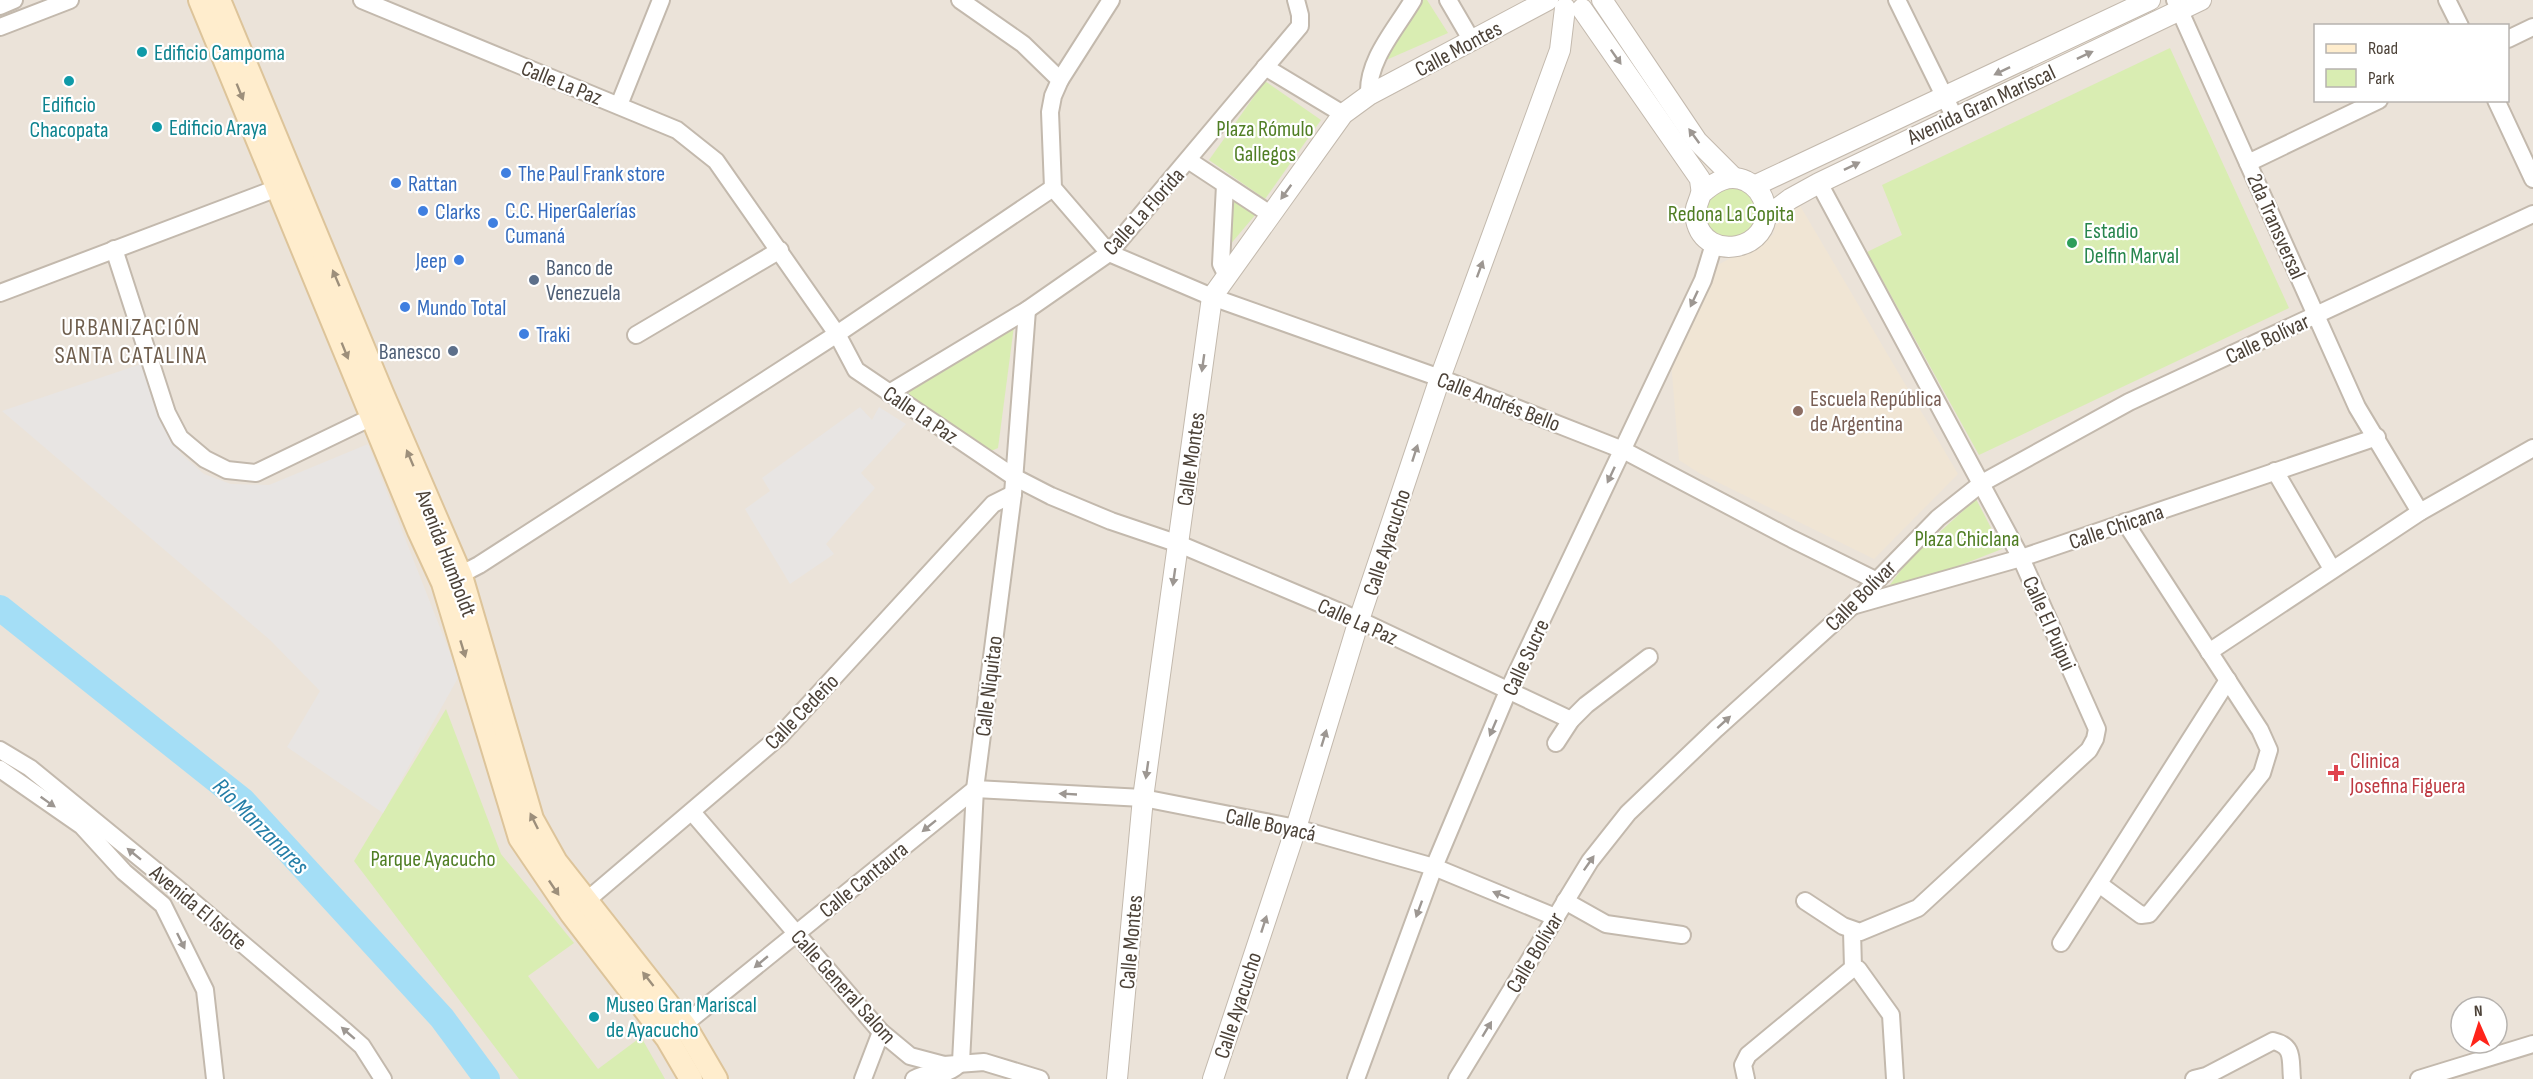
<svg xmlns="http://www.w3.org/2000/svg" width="2533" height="1079" font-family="'Sofia Sans Condensed',sans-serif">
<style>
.residential{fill:#ebe3d9;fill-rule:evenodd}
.education{fill:#f0e5d4}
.green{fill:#d9edb2}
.parking{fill:#e8e5e3}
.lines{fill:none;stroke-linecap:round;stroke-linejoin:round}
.river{stroke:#a4def6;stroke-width:26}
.minor-casing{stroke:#c3b9ad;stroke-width:20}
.tertiary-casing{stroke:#c3b9ad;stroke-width:22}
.secondary-casing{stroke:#ddc49a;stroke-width:26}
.minor{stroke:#fff;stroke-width:16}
.tertiary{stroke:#fff;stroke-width:20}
.secondary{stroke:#ffedcd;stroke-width:22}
.oneway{fill:#9d9792}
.oneway2{fill:#9d8f7b}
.culture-dot{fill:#0f9aa8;stroke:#fff;stroke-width:2}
.shop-dot{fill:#3f7fe0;stroke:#fff;stroke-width:2}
.leisure-dot{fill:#2e9e5b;stroke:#fff;stroke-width:2}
.service-dot{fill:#5c6f8a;stroke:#fff;stroke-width:2}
.education-dot{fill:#8d6e63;stroke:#fff;stroke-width:2}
.health-dot{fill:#e0444e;stroke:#fff;stroke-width:2}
.labels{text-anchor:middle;stroke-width:4.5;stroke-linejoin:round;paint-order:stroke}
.street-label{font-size:22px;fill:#4c4238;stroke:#fff}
.culture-label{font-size:22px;fill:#0d838f;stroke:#fff;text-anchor:start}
.park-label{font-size:22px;fill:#507e24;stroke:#fff}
.shop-label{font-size:22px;fill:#366cbe;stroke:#fff;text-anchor:start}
.leisure-label{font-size:22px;fill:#27864d;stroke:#fff;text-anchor:start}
.service-label{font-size:22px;fill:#4e5e75;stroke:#fff;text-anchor:start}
.education-label{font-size:22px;fill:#785e54;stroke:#fff;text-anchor:start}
.health-label{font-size:22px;fill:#be3a42;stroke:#fff;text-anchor:start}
.neighbourhood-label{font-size:24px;letter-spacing:1.5px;fill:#705f4e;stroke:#fff}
.water-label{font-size:24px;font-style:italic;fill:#247ea7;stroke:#fff}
</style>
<rect width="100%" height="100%" fill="#f7f2eb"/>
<path class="residential" d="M0,0H2533V1079H0ZM2316,26H2508V100H2316ZM2461,1007H2497V1043H2461Z"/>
<polygon class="education" points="1799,204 1958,474 1874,559 1699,473 1679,460 1671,361 1714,267 1773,235 1778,214"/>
<g class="green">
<polygon points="1419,0 1427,0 1448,33 1377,64"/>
<polygon points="2170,48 2289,308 1979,455 1867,252 1902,235 1882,185"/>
<polygon points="1265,81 1321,120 1265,199 1209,160"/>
<circle cx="1731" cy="213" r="26"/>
<polygon points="1231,198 1256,214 1223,253"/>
<polygon points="1014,326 998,448 989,452 908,397 910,389"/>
<polygon points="1976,499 2002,549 1892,592 1889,586 1907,562"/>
<polygon points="446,709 501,854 574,943 528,976 598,1069 641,1037 665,1079 519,1079 354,861"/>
</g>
<g class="parking">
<polygon points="144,363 181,454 204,474 231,484 269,485 368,444 459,676 383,813 287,747 320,691 270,640 2,411"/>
<polygon points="860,407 872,420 879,407 906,424 861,473 875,488 826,544 834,554 790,584 745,509 770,491 762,478"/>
</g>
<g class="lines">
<polyline class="river" points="0,608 243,801 442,1018 487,1079"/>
<g class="minor-casing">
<g id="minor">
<polyline points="362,0 677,130 716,161 837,334 856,370 1014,477 1051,496 1111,521 1179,544 1359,620 1571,720"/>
<polyline points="960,0 1023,44 1060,80 1053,96 1050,112 1053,188 1109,253 1212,297 1440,378 1623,450 1792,539 1875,580"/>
<polyline points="1448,0 1472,41"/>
<polyline points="1897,0 1954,116"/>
<polyline points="2175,0 2357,407 2420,512"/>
<polyline points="2447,0 2460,26"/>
<polyline points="0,6 14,0"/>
<polyline points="0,27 70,0"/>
<polyline points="2508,39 2533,27"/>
<polyline points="1265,67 1343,114"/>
<polyline points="1060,80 1111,0"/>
<path d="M1369,95C1367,60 1396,29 1413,0"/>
<polyline points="2496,100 2533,179"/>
<polyline points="619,105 661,0"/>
<polyline points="1188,160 1270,214"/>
<polyline points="2248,163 2379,100"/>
<polyline points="1225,185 1221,264 1227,276"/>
<polyline points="114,249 167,413 180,438 205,459 227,470 256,473 372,417"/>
<polyline points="0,293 288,184"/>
<polyline points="636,335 780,250"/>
<polyline points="889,393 1027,310 1109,253 1300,26 1300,15 1296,0"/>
<polyline points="2275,471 2332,569"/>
<polyline points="452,579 479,565 837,334 1053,188"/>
<polyline points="1852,606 2021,558 2377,437"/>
<polyline points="2209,652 2420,512 2533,448"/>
<polyline points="1556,743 1571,720 1586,705 1649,657"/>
<polyline points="0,750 30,768 178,889 344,1030 362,1046 383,1079"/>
<polyline points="0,769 82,826 124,872 163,905 205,990 215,1079"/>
<polyline points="692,812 881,1032 910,1056 944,1065 984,1062 1040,1079"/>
<polyline points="2099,884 2141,915 2149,914 2262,773 2269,750 2260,730 2125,522"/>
<polyline points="1565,901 1606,924 1682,935"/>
<polyline points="1805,901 1843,926 1860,932 1918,908 2089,750 2095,739 2097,729 2021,558 1819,183"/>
<polyline points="579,907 780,736 993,504 1013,494"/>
<polyline points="1852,931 1853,968"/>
<polyline points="2061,943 2228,680"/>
<polyline points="1853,968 1858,969 1891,1015 1895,1079"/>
<polyline points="676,1031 975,789 1143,798 1296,828 1434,867 1555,917"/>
<polyline points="863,1079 881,1032"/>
<path d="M914,1079C931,1069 947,1079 961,1062L975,789L1013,494L1027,310"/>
<polyline points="1356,1079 1434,867 1508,691 1703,280 1714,244"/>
<polyline points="1457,1079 1590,861 1628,813 1716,729 1852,606 1938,518 1982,483 2129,402 2533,214"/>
<polyline points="1746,1079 1743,1065 1748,1055 1853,968"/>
<path d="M2194,1079L2206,1076L2273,1041C2295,1046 2290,1060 2292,1079"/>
<polyline points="2419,1079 2533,1044"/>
</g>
</g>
<g class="tertiary-casing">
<g id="tertiary">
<polyline points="1602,0 1697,141 1734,178"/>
<path d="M1582,9L1700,179C1700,183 1702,189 1701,193C1699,203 1693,209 1696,220C1705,264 1774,250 1765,206C1763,195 1756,186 1746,181C1729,173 1714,182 1701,194"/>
<polyline points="1754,186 2150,0"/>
<polyline points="1766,217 1790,199 1819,183 2201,0"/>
<polyline points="1117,1079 1143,798 1212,297 1343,114 1369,95 1548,0"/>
<polyline points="1213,1079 1296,828 1359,620 1440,378 1560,50 1565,8"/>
</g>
</g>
<g class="secondary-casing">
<g id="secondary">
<polyline points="200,0 419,531 443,583 520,838 571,913 667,1038 691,1079"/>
<polyline points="219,0 382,393 461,576 532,819 556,862 685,1026 716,1079"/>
</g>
</g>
<use href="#minor" class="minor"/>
<use href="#tertiary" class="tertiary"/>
<use href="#secondary" class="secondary"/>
</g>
<defs><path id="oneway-solid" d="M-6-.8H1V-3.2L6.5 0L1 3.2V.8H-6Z" transform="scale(1.5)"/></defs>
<g class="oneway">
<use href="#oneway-solid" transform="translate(2085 55) rotate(-25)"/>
<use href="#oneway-solid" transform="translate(1616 57) rotate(55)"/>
<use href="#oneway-solid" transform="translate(2002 71) rotate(154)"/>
<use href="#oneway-solid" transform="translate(1694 136) rotate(-126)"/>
<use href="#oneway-solid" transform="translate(1852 166) rotate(-26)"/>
<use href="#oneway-solid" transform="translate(1286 192) rotate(126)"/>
<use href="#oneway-solid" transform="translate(1480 269) rotate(-70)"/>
<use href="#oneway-solid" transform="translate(1694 299) rotate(115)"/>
<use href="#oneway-solid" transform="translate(1203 363) rotate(98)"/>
<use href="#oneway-solid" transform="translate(1415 453) rotate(-72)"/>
<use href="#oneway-solid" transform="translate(1611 475) rotate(115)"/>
<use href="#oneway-solid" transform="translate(1174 577) rotate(98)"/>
<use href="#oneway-solid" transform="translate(1724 722) rotate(-42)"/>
<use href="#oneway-solid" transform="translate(1493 728) rotate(113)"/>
<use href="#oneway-solid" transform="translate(1324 738) rotate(-73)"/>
<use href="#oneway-solid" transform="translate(1147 770) rotate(98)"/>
<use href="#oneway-solid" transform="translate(1068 794) rotate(-177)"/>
<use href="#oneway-solid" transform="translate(48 802) rotate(35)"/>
<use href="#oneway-solid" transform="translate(929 826) rotate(141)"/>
<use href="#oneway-solid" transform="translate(134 854) rotate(-141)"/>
<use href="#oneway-solid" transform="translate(1589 863) rotate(-55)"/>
<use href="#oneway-solid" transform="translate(1501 895) rotate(-158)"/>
<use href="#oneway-solid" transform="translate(1419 909) rotate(110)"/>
<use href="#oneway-solid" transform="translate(1264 924) rotate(-72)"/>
<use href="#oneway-solid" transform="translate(181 941) rotate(64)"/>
<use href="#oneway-solid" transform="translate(761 962) rotate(140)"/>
<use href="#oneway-solid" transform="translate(1487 1029) rotate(-59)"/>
<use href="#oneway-solid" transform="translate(348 1033) rotate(-139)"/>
</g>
<g class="oneway2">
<use href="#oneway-solid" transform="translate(240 92) rotate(68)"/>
<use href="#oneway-solid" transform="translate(336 278) rotate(-113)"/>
<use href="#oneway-solid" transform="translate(345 351) rotate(68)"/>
<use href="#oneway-solid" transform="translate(410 458) rotate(-113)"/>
<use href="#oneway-solid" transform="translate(463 649) rotate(73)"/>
<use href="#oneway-solid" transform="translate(534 821) rotate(-116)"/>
<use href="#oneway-solid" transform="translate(554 888) rotate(56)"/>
<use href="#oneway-solid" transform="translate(648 979) rotate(-128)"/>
</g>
<g class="culture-dot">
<circle cx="142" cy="52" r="6"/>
<circle cx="69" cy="81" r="6"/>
<circle cx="157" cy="127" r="6"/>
<circle cx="594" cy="1017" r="6"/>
</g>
<g class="shop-dot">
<circle cx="506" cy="173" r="6"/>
<circle cx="396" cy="183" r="6"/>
<circle cx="423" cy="211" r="6"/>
<circle cx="493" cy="223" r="6"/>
<circle cx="459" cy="260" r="6"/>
<circle cx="405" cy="307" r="6"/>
<circle cx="524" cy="334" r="6"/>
</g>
<circle class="leisure-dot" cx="2072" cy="243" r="6"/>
<g class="service-dot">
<circle cx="534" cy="280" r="6"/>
<circle cx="453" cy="351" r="6"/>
</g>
<circle class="education-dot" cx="1798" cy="411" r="6"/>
<path class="health-dot" d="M2333 764h6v6h6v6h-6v6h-6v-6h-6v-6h6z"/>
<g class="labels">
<g class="street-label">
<text transform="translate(1458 48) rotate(-28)" y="8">Calle Montes</text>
<text transform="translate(562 82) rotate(22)" y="8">Calle La Paz</text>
<text transform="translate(1981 104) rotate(-25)" y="8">Avenida Gran Mariscal</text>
<text transform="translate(1143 211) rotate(-48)" y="8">Calle La Florida</text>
<text transform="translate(2277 226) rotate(66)" y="8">2da Transversal</text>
<text transform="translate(2267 338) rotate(-25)" y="8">Calle Bolívar</text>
<text transform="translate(1499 401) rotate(21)" y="8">Calle Andrés Bello</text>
<text transform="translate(921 414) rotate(34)" y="8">Calle La Paz</text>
<text transform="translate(1190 459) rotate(-82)" y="8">Calle Montes</text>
<text transform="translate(2116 526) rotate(-19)" y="8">Calle Chicana</text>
<text transform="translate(1386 542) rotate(-72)" y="8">Calle Ayacucho</text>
<text transform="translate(447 553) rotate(69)" y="8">Avenida Humboldt</text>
<text transform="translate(1860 595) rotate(-45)" y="8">Calle Bolívar</text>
<text transform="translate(1358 621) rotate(24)" y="8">Calle La Paz</text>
<text transform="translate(2050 623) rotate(66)" y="8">Calle El Puipui</text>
<text transform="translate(1525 657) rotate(-65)" y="8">Calle Sucre</text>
<text transform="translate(988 686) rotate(-83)" y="8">Calle Niquitao</text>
<text transform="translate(801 711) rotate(-46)" y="8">Calle Cedeño</text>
<text transform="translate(1271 824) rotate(12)" y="8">Calle Boyacá</text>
<text transform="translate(863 879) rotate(-39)" y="8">Calle Cantaura</text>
<text transform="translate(199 907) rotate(40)" y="8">Avenida El Islote</text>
<text transform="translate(1130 942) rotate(-85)" y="8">Calle Montes</text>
<text transform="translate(1534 952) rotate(-59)" y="8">Calle Bolívar</text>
<text transform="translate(844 986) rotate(48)" y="8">Calle General Salom</text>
<text transform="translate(1237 1005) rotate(-72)" y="8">Calle Ayacucho</text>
</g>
<g class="culture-label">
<text x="154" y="60">Edificio Campoma</text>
<text x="69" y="112" text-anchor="middle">Edificio<tspan x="69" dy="25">Chacopata</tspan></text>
<text x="169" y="135">Edificio Araya</text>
<text x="606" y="1012">Museo Gran Mariscal<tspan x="606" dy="25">de Ayacucho</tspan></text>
</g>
<g class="park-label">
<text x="1265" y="136">Plaza Rómulo<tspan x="1265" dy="25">Gallegos</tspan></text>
<text x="1731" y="221">Redona La Copita</text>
<text x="1967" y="546">Plaza Chiclana</text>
<text x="433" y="866">Parque Ayacucho</text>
</g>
<g class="shop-label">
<text x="518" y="181">The Paul Frank store</text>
<text x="408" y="191">Rattan</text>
<text x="505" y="218">C.C. HiperGalerías<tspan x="505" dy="25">Cumaná</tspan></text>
<text x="435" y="219">Clarks</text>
<text x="447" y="268" text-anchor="end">Jeep</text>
<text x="417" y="315">Mundo Total</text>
<text x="536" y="342">Traki</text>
</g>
<g class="leisure-label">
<text x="2084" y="238">Estadio<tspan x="2084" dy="25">Delfin Marval</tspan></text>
</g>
<g class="service-label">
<text x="546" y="275">Banco de<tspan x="546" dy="25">Venezuela</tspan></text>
<text x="441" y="359" text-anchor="end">Banesco</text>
</g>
<g class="education-label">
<text x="1810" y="406">Escuela República<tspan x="1810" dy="25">de Argentina</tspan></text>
</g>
<g class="health-label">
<text x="2350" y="768">Clinica<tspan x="2350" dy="25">Josefina Figuera</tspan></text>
</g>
<g class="neighbourhood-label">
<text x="131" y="335">URBANIZACIÓN<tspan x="131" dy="28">SANTA CATALINA</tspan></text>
</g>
<g class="water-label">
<text transform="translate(261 826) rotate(45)" y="8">Río Manzanares</text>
</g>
</g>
<rect x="2314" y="24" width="195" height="78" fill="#ffffff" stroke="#b7b3af" stroke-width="1.5"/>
<rect x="2326" y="44" width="30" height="9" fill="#ffedcd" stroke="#b7b3af" stroke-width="1.5"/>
<text x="2368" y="54" font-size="18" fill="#4c4238">Road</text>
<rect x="2326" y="69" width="30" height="18" fill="#d9edb2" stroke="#b7b3af" stroke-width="1.5"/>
<text x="2368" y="84" font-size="18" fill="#4c4238">Park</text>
<g transform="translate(2479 1025) rotate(357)"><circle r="28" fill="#ffffff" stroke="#b7b3af" stroke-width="1.5"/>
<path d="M0-4.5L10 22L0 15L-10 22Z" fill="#ff241a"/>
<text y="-9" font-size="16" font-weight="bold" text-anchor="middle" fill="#4c4238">N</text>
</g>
</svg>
